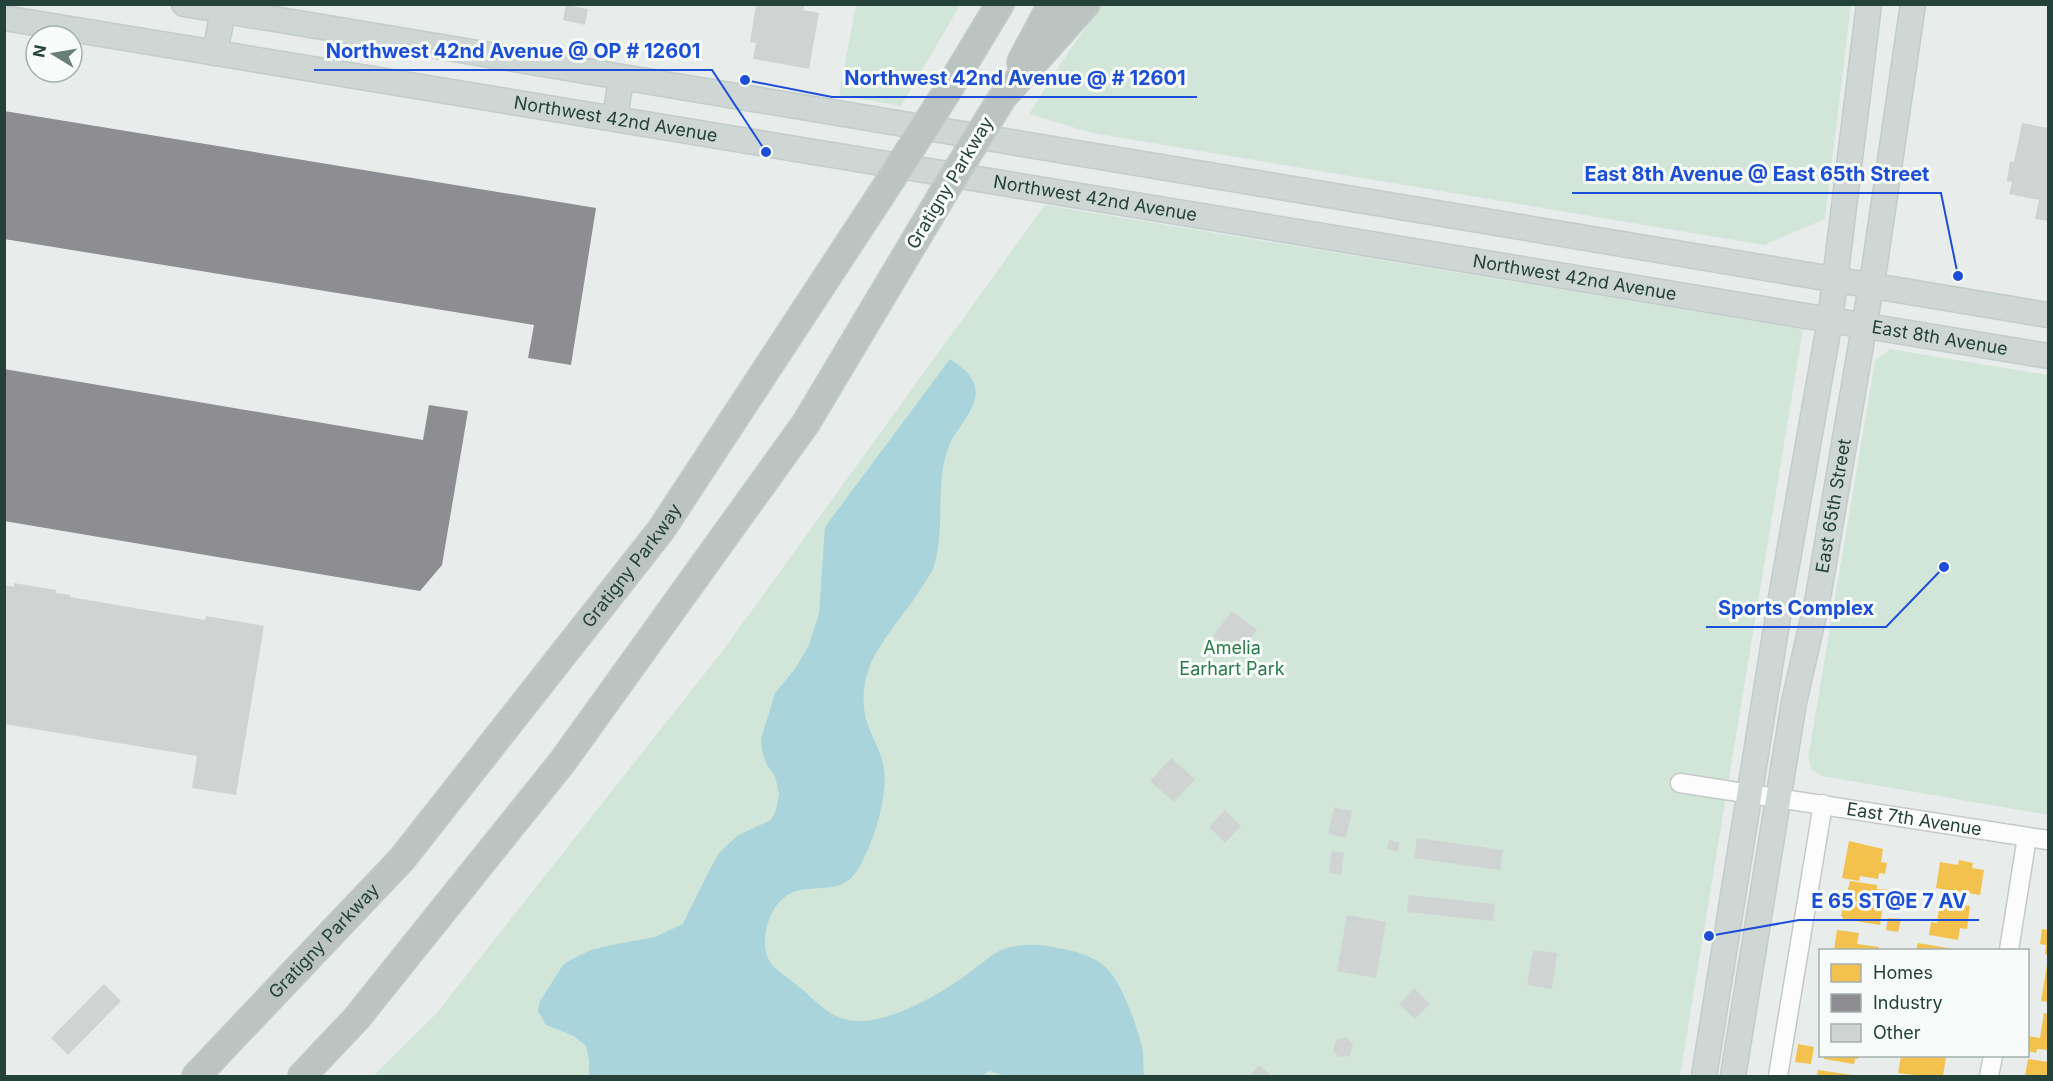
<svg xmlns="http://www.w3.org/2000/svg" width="2053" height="1081" font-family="Inter,sans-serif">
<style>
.green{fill:#d1e6d8}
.water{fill:#a9d4db}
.homes{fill:#f2c14e}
.industry{fill:#8d8d92}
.building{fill:#cfd4d2}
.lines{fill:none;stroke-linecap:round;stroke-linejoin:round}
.minor-casing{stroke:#c5cac8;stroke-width:21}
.major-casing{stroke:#c3ccc9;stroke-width:27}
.highway-casing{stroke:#c3ccc9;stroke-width:30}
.minor{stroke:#fcfcfc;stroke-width:18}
.major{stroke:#cfd7d5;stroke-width:24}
.highway{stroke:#bcc4c2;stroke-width:27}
.highway-bridge-casing{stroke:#c3ccc9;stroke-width:30;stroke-linecap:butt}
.highway-bridge{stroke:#bcc4c2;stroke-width:27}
.labels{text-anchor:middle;stroke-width:6;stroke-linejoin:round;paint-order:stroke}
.street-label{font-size:18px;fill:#24423a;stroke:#f7fbf9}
.park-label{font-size:18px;fill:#2d7a4b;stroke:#f7fbf9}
.leader{fill:none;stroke:#1d4ed8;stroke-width:2}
.callout-dot{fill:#1d4ed8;stroke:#f7fbf9;stroke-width:2}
.callout-label{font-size:20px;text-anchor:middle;font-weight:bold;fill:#1d4ed8;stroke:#f7fbf9;stroke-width:6;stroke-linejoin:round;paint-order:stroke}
</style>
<rect width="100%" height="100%" fill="#e8edeb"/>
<g class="green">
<polygon points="856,5 960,5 901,106 839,95"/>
<polygon points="1102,5 1851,5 1825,219 1764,245 1092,133 1029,114 1067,54"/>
<polygon points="1045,205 1803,329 1680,1076 373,1076 435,1015 724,649"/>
<polygon points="1890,349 2048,375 2048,815 1822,776 1812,770 1808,758 1875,361"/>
</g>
<path class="water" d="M950,359C960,366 971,373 975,386C980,408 957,426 949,446C934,483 946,527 934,566C932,573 926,580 922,587C906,613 884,635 871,663C863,681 861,704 867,722C872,738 881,751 884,768C888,794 875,839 862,862C846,894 830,885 801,890C778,893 766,919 765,940C764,967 781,971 798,986C818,1002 831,1021 859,1021C893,1022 948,990 974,969C984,962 993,953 1004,949C1022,943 1041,944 1058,948C1075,951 1090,955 1103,965C1121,978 1136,1025 1142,1046C1144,1056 1143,1067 1144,1076H1091L1090,1075L1087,1076H1006L989,1071L982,1076H589V1060L586,1046L574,1036L546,1025L538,1011L540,1001L563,965L574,958L591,950L611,945L655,937L683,924L708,873L719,853L737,836L771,820L776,810L779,794L775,776L767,765L762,751L761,739L775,693L795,669L809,645L819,613L825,527Z"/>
<g class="homes">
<polygon points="1849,841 1883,849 1881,862 1887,863 1885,874 1879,873 1878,879 1860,876 1859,881 1842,878"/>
<polygon points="1959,860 1973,863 1972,868 1984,870 1980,895 1936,888 1940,862 1958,865"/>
<polygon points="1850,881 1877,885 1877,889 1889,890 1886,906 1883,905 1880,925 1843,919 1843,917 1841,916"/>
<polygon points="1940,901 1970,906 1967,929 1960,928 1958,940 1929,935 1931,922 1937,923"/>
<polygon points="1888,918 1901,919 1898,932 1886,930"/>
<polygon points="2042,929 2048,930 2048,955 2045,954 2046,945 2040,944"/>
<polygon points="1837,930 1859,933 1857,944 1879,947 1879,950 1834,950"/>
<polygon points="1918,943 1954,949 1954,950 1916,950"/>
<polygon points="2047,965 2048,965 2048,1002 2041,1001"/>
<polygon points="2044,1013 2048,1014 2048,1050 2037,1049 2036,1053 2028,1051 2028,1036 2040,1038"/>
<polygon points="1798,1044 1814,1047 1811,1064 1795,1062"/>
<polygon points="1824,1056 1858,1056 1858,1059 1855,1059 1854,1064 1824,1059"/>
<polygon points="1901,1056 1946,1056 1943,1076 1921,1076 1898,1073"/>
<polygon points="2028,1059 2048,1062 2048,1076 2025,1076"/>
<polygon points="1818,1070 1852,1075 1852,1076 1817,1076"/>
</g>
<g class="industry">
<polygon points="4,111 596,208 571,365 528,358 534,325 4,239"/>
<polygon points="4,369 423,440 429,405 468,411 442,565 420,591 4,521"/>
</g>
<g class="building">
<polygon points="756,4 805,4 803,10 819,13 809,69 753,59 756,43 750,42"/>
<polygon points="566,5 588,9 585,25 563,20"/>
<polygon points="2022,123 2048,128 2048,221 2035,219 2039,200 2009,194 2012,182 2007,181 2010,161 2014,162"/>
<polygon points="14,583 56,590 56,593 70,595 70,597 205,620 206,616 264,626 236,795 192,788 197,756 4,724 4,585 14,587"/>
<polygon points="1232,611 1257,630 1238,654 1213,636"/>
<polygon points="1171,758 1195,779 1174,802 1150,781"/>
<polygon points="1334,807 1352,811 1346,838 1328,834"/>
<polygon points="1225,810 1241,826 1225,843 1209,827"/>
<polygon points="1417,838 1503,850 1500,870 1414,858"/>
<polygon points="1389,840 1400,843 1398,852 1387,849"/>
<polygon points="1332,851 1344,853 1341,875 1329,873"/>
<polygon points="1409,895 1495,904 1493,921 1407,912"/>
<polygon points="1347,915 1386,922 1376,978 1337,971"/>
<polygon points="1533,950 1557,953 1552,989 1527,985"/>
<polygon points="104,984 121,1001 68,1055 51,1038"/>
<polygon points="1414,988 1430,1004 1415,1019 1399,1004"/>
<polygon points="1346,1037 1353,1044 1350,1056 1339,1057 1333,1051 1336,1040"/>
<polygon points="1259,1065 1272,1076 1249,1076"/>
</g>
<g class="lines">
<g class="minor-casing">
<g id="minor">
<path id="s1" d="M1680,783L2048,840"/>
<polyline points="2009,950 2027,837"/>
<polyline points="1778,1076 1823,804"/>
<polyline points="1989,1076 1993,1056"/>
</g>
</g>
<g class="major-casing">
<g id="major">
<polyline points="184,4 2048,315"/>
<path id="s2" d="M4,18L2048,356"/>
<polyline points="215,53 223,11"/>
<polyline points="615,119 621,78"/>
<polyline points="1704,1076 1781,598 1830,320 1869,4"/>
<path id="s3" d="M1733,1076L1794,702L1818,597L1875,263L1913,4"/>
</g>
</g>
<g class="highway-casing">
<g id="highway">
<polyline points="1021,62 1052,4"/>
<polyline points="948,90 1000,4"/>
<polyline points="1002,98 1086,4"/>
<path id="s4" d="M196,1076L402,859L661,530L890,181"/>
<polyline points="302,1076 356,1019 563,761 806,423 944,192"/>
</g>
</g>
<use href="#minor" class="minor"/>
<use href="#major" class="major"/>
<use href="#highway" class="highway"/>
<g class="highway-bridge-casing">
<g id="highway-bridge">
<polyline points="890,181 948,90"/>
<polyline points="944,192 1002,98"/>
</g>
</g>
<use href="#highway-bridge" class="highway-bridge"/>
</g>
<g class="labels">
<g class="street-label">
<text dy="6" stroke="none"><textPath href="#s2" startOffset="620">Northwest 42nd Avenue</textPath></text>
<text transform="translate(950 183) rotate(-59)" y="6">Gratigny Parkway</text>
<text dy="6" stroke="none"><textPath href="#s2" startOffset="1106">Northwest 42nd Avenue</textPath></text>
<text dy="6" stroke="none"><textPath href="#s2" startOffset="1592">Northwest 42nd Avenue</textPath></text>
<text dy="6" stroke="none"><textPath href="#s2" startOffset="1962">East 8th Avenue</textPath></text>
<text dy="6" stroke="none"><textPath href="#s3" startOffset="579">East 65th Street</textPath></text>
<text dy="6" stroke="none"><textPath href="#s4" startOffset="672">Gratigny Parkway</textPath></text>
<text dy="6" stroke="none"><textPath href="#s1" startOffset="237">East 7th Avenue</textPath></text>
<text dy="6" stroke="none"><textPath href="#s4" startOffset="186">Gratigny Parkway</textPath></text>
</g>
<g class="park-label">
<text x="1232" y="654">Amelia<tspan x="1232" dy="21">Earhart Park</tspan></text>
</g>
</g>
<path class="leader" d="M766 152L712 70H314M745 80L832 97H1197M1958 276L1941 193H1572M1944 567L1886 627H1706M1709 936L1799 920H1979"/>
<g class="callout-dot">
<circle cx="766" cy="152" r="6"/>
<circle cx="745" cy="80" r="6"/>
<circle cx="1958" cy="276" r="6"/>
<circle cx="1944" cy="567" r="6"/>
<circle cx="1709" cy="936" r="6"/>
</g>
<g class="callout-label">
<text x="513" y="58">Northwest 42nd Avenue @ OP # 12601</text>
<text x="1015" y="85">Northwest 42nd Avenue @ # 12601</text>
<text x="1757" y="181">East 8th Avenue @ East 65th Street</text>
<text x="1796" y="615">Sports Complex</text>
<text x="1889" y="908">E 65 ST@E 7 AV</text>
</g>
<rect width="2053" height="1081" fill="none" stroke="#24423a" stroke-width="12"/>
<rect x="1819" y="949" width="210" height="108" fill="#f7fbf9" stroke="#a3b1ad" stroke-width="1.5"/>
<rect x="1831" y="964" width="30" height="18" fill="#f2c14e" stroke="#a3b1ad" stroke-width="1.5"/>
<text x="1873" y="979" font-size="18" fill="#24423a">Homes</text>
<rect x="1831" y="994" width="30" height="18" fill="#8d8d92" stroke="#a3b1ad" stroke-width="1.5"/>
<text x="1873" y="1009" font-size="18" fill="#24423a">Industry</text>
<rect x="1831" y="1024" width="30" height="18" fill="#cfd4d2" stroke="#a3b1ad" stroke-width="1.5"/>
<text x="1873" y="1039" font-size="18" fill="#24423a">Other</text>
<g transform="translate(54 54) rotate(281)"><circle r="28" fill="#f7fbf9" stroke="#a3b1ad" stroke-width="1.5"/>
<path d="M0-4.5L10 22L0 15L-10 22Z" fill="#697e78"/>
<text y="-9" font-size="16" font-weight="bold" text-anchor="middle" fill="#24423a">N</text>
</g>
</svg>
